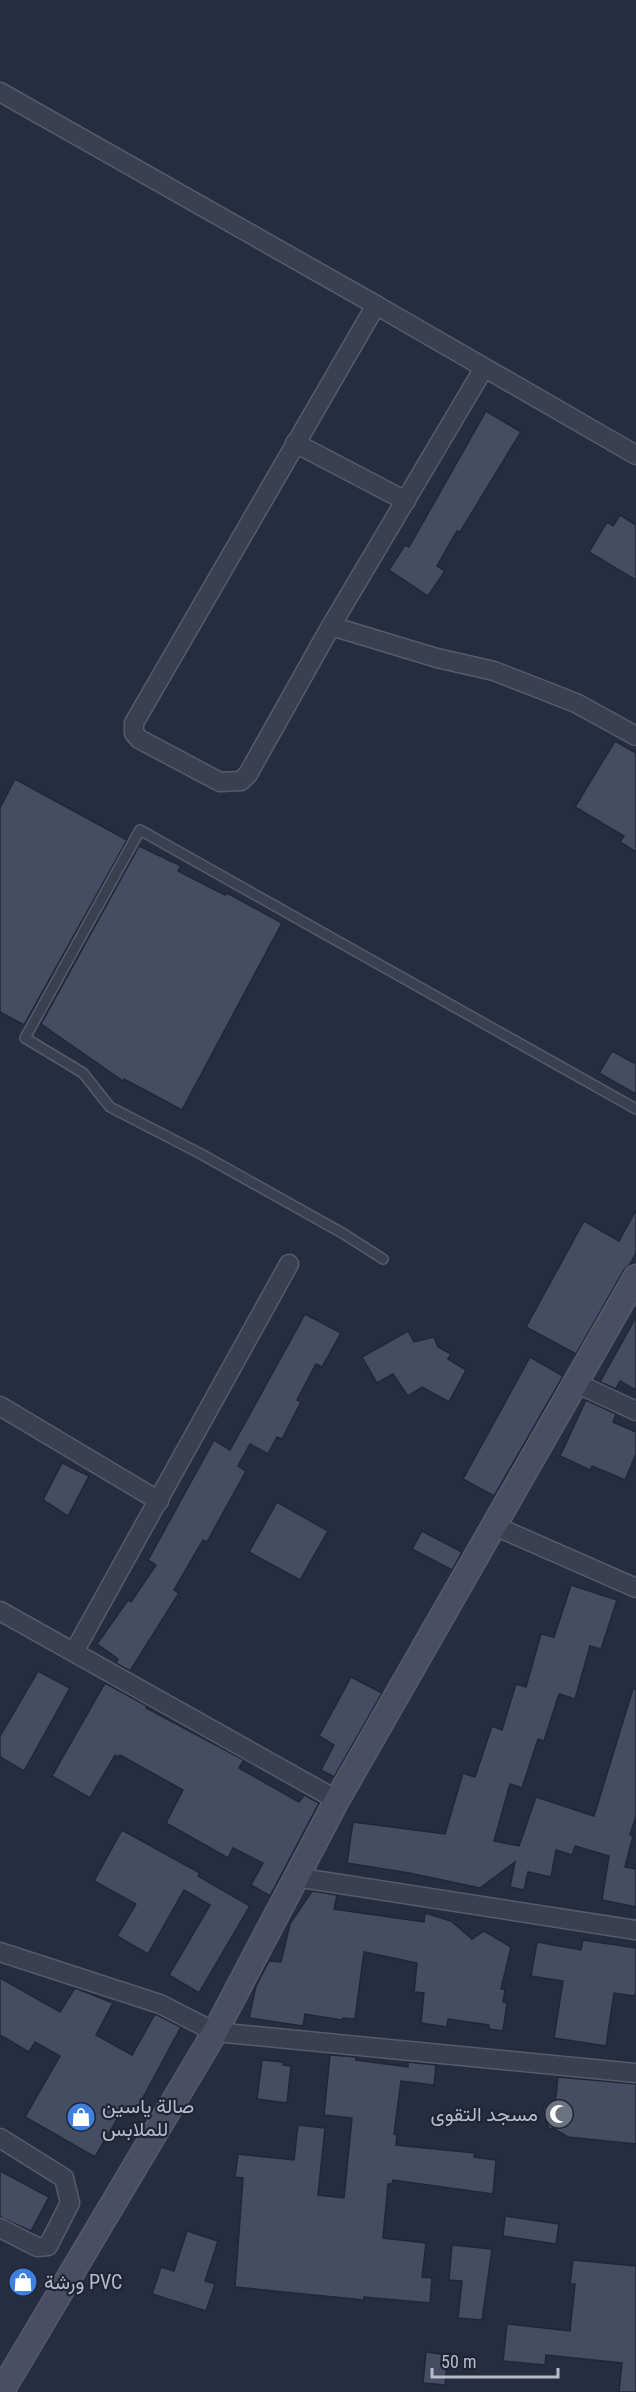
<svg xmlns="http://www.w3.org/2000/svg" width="636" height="2392" font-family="'Roboto Condensed',Vazirmatn,sans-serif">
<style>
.building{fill:#464c61;stroke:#222737;stroke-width:1.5}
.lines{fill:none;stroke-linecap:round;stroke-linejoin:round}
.lane-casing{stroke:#565b6a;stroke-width:12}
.street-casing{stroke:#565b6a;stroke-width:21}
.secondary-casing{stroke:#565b6a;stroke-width:27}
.lane{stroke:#3b4050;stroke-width:9}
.street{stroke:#3b4050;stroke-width:18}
.secondary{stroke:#494e62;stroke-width:24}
.labels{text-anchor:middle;stroke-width:4.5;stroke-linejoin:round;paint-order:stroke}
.poi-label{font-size:20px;fill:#b7bbca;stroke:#202535;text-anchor:start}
</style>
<rect width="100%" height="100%" fill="#272d40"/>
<g class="building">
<polygon points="486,411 521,432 460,532 457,531 437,566 445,571 428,596 389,570 405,545 409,547"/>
<polygon points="620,515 636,525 636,580 589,552 607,522 613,526"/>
<polygon points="615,741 636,753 636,852 620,842 624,836 575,807"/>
<polygon points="15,779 127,840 24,1025 0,1012 0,808"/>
<polygon points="139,846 181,866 178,871 225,895 227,893 282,923 182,1110 124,1079 123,1081 41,1024"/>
<polygon points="612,1051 636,1064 636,1094 599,1073"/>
<polygon points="636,1210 636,1253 630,1264 624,1270 576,1354 526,1327 584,1221 619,1241"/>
<polygon points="305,1314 341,1333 322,1367 316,1364 297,1400 301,1402 282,1439 277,1437 268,1454 250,1444 238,1466 246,1471 207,1542 203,1540 174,1590 179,1593 130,1671 116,1663 118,1659 97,1644 128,1600 131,1602 156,1565 148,1560 214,1440 230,1450"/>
<polygon points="636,1317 636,1390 620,1381 616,1389 600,1382"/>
<polygon points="408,1331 414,1342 434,1337 438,1347 451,1354 448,1359 466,1370 449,1402 422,1387 408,1396 393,1374 377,1383 362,1357"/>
<polygon points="530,1357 563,1376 494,1496 463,1479"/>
<polygon points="586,1400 616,1414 613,1422 636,1432 636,1454 625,1480 592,1466 590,1470 560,1456"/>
<polygon points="62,1463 89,1476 68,1516 43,1500"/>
<polygon points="277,1502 328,1531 300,1580 249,1552"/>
<polygon points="422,1531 462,1552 452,1570 412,1549"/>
<polygon points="571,1585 617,1600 601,1649 590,1646 575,1699 559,1694 544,1741 538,1739 522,1788 510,1784 494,1841 519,1846 536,1797 594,1816 633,1689 636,1689 636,1816 630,1835 633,1836 625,1867 636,1869 636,1907 602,1900 609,1856 575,1846 572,1855 556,1850 551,1877 528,1872 524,1890 510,1887 515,1862 480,1888 409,1873 347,1863 353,1822 445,1834 463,1773 475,1777 492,1726 502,1730 516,1684 526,1687 541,1634 554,1637"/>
<polygon points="38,1671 70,1688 24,1771 0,1757 0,1736"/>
<polygon points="351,1677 382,1693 334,1777 321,1770 334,1745 319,1736"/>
<polygon points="105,1683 147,1706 146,1708 244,1760 239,1768 299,1802 304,1795 319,1803 270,1896 251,1885 263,1863 233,1848 228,1858 166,1823 183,1790 120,1755 118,1757 115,1755 90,1798 52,1776"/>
<polygon points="122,1830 200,1873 198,1876 250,1906 199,1993 169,1975 210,1905 184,1890 148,1954 117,1936 136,1904 94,1881"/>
<polygon points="312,1891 337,1895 334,1909 424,1922 425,1913 451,1921 472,1939 484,1931 511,1947 501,1989 505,1989 503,2002 507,2003 503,2031 489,2029 489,2025 448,2019 447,2027 421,2023 424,1993 414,1992 417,1963 364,1952 355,2019 343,2018 342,2020 305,2014 303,2026 249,2018 256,1986 269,1961 281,1962 290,1924"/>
<polygon points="583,1940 636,1948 636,1993 634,1996 614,1993 606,2046 554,2038 563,1981 531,1976 537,1942 581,1950"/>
<polygon points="0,1978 60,2012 75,1988 113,2003 96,2035 132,2055 155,2014 181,2027 133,2116 122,2111 95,2157 25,2117 60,2056 35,2042 29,2052 0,2035"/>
<polygon points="330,2055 356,2057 356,2060 408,2067 408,2062 436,2065 434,2085 401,2081 394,2134 397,2135 396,2145 475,2153 474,2157 496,2160 493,2194 393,2180 392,2184 388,2184 383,2238 426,2243 422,2277 432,2278 430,2303 364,2297 364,2300 235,2287 243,2178 235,2177 238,2154 294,2160 298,2125 325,2128 318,2195 344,2198 352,2118 324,2115"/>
<polygon points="262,2060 283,2062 283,2065 291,2066 287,2103 257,2099"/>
<polygon points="558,2077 636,2084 636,2144 568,2137 553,2128 549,2129 543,2108 555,2104"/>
<polygon points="0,2171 49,2197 31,2231 0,2217"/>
<polygon points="505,2216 559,2224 556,2244 503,2236"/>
<polygon points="187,2231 218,2241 205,2281 215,2284 206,2311 152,2294 161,2267 174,2271"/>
<polygon points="452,2245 492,2249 482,2320 458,2318 462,2281 449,2280"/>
<polygon points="573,2260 636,2266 636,2392 619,2392 622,2363 546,2355 545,2365 503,2361 507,2324 570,2331 575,2284 570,2284"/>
<polygon points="426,2352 448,2355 445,2385 423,2383"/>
</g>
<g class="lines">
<g class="lane-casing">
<polyline id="lane" points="383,1259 344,1234 201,1154 110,1107 83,1073 25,1038 140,830 636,1109"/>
</g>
<g class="street-casing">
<g id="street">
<polyline points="0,92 376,305"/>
<polyline points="484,368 331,626 248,774 241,781 220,782 139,739 134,733 134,723 376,305 636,455"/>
<polyline points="295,443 406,501"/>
<polyline points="331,626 437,658 494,671 576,703 636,736"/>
<polyline points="576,1383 636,1411"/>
<polyline points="0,1406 159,1501"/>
<polyline points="495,1526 636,1588"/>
<polyline points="0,1611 337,1800"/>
<polyline points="74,1652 289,1264"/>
<polyline points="295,1877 636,1930"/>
<polyline points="0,1952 160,2004 215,2032 636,2073"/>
<polyline points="0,2138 64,2178 70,2203 48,2246 37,2247 0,2228"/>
</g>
</g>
<g class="secondary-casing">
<polyline id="secondary" points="1,2392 215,2032 337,1800 636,1277"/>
</g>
<use href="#lane" class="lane"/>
<use href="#street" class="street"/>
<use href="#secondary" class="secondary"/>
</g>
<defs>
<g id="mosque-disc" transform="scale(1.5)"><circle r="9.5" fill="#6b7280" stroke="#202535"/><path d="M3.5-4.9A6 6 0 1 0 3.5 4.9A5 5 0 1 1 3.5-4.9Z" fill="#fff"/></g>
<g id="shop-disc" transform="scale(1.5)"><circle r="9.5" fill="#3f7fe0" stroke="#202535"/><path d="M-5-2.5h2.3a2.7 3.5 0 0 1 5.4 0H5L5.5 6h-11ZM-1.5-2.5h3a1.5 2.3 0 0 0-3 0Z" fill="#fff"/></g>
</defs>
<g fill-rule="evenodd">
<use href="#mosque-disc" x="559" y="2114"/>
<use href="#shop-disc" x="81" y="2117"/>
<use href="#shop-disc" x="23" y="2282"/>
</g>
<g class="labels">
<g class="poi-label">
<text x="102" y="2113">صالة ياسين<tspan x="102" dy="23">للملابس</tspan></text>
<text x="538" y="2121" text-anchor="end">مسجد التقوى</text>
<text x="44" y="2289">ورشة PVC</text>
</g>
</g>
<path d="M432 2368v9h126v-9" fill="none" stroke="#b7bbca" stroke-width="3"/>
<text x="441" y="2368" font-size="18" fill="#b7bbca" stroke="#202535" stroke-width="4.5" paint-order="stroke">50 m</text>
</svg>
